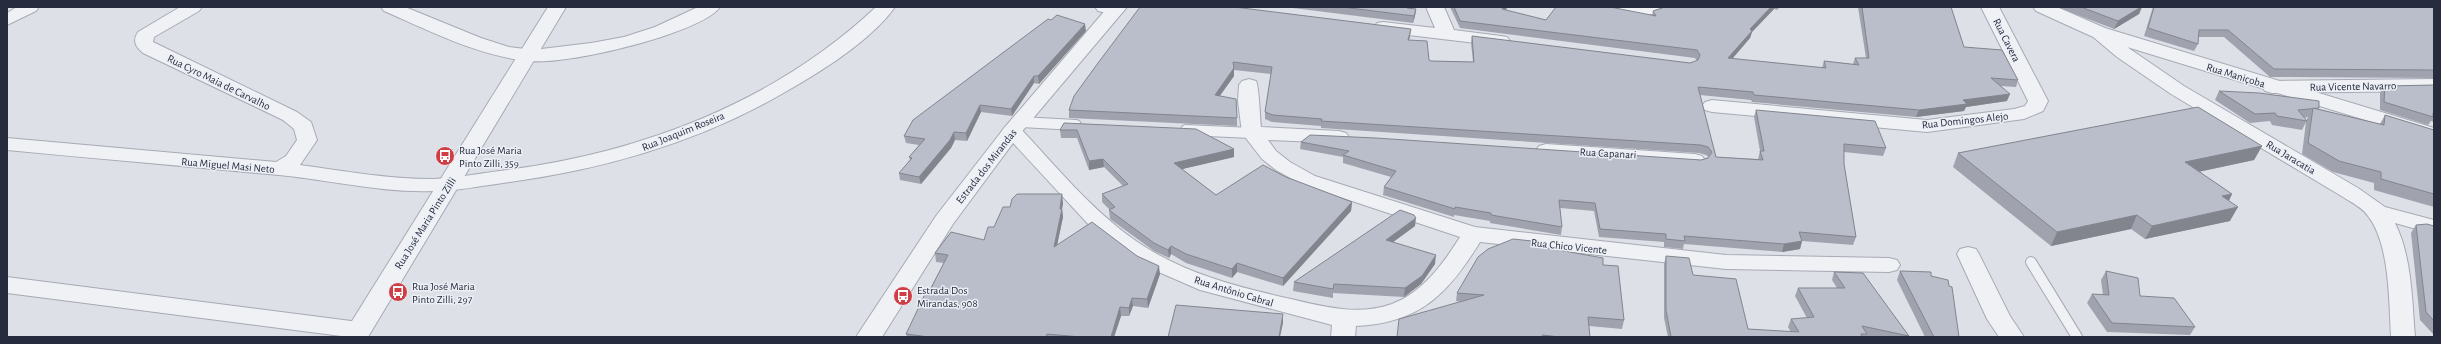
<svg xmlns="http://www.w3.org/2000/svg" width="2441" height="344" font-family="'Alegreya Sans',sans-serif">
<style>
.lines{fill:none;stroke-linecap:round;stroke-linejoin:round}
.service-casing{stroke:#a6aab4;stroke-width:12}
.minor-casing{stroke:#a6aab4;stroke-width:2}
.tertiary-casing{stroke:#a6aab4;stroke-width:2}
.service{stroke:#eff1f5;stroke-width:10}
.minor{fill:#eff1f5;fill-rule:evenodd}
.tertiary{fill:#eff1f5;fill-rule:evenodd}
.wall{fill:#a0a3ae;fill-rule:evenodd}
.shaded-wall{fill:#82858d}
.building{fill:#babeca;stroke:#82858d}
.labels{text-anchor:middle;stroke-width:3;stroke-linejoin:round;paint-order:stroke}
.street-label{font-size:11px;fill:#262c3d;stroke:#eceff5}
.poi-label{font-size:11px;fill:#262c3d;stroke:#eceff5;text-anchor:start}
</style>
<rect width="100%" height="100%" fill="#dde0e7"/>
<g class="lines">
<g class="service-casing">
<g id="service">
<polyline points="1021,122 1076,125"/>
<polyline points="1186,130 1252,133"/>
<polyline points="2031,262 2077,337"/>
</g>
</g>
<g class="minor-casing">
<g id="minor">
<polygon points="17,7 39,7 36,11 7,25 7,13"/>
<path d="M180,7H202L199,11L154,37L153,42L297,112L311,122L317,140L300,165C344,171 388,179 433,179C457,178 482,173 507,170C643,152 775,102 876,7H895C871,41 816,75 780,95C694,144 601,170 503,183C480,186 457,191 433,191C381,193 330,180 279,175C188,166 98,159 7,150V138L276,162L286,156L297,140L294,129L283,120L143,53C136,47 132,41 138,32Z"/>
<path d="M381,7H405L481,38L509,47L533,50L591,43L624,37L655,27L698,7H720C711,20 676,32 661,37C627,48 562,64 527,61C476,55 430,31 384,11Z"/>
<polygon points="1095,7 1122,7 1124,10 1121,14 1115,15 1098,11"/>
<polygon points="1426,7 1444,7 1454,30 1501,36 1507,37 1510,41 1507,45 1501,46 1383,32 1377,31 1374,27 1377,23 1383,22 1435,28"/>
<path d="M1609,7H1674L1671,11C1651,16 1632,16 1612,11Z"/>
<polygon points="1981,7 1999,7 2048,101 2043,111 2024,119 1927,132 1712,112 1705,110 1702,106 1705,102 1712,100 1927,120 2014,109 2025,106 2028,101"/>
<path d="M2098,27L2104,28L2130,49L2184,86L2358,188L2385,207L2434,220V234L2395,223C2412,257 2412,300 2415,337H2391C2389,302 2390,244 2368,216C2363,208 2351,202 2343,197L2171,94L2117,57L2092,36L2089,32L2092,28Z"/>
<path d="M1249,79L1256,81C1259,86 1260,118 1261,127L1339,131L1346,133L1349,137L1346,141L1339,143L1268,140L1276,151L1290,162L1315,176L1475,227L1726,255L1889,258L1897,260L1900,265L1897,270L1889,272L1726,269L1480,242C1448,294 1420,323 1356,326L1355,337H1331L1332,325L1200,290L1138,263L1089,225L1002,131L1005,127L1012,125L1019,127C1056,166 1091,210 1136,241C1182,273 1237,287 1291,299C1325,307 1358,316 1392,304C1423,292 1443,264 1460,237L1301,184L1276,170L1262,159L1242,133L1238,101L1239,85L1242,81Z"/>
<polygon points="2434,79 2434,91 2272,93 2265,91 2262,87 2265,83 2272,81"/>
<polygon points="1546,144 1695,154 1702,156 1705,160 1702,164 1695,166 1539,154 1536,150 1539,146"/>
<polygon points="1968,247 1976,249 1979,254 2010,316 2024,337 1999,337 1987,319 1957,254 1960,249"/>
<polygon points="7,277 359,322 368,324 371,330 368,336 349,337 7,293"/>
</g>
</g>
<g class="tertiary-casing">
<g id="tertiary">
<polygon points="548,7 566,7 368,337 342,337"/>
<polygon points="1108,7 1127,7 1019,135 953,224 882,337 856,337 936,216 1005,127"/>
<polygon points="2033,7 2057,7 2105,28 2434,128 2434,141 2091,36 2036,11"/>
</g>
</g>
<use href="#service" class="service"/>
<use href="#minor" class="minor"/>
<use href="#tertiary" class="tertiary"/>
</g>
<g class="wall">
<polygon points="1285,7 1408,7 1408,8 1416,9 1415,16 1413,23"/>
<polygon points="1450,7 1508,7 1505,10 1546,20 1652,16 1653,11 1665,7 1780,7 1777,10 1774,9 1752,32 1750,38 1732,59 1822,68 1824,61 1853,64 1855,58 1866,58 1858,7 1951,7 1964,47 2018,80 2016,87 2001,86 2007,101 1966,107 1964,111 1916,117 1752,102 1751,100 1700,95 1716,157 1758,159 1760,151 1754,117 1756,110 1886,148 1883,156 1844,152 1844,164 1856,237 1853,245 1802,241 1800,249 1782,252 1684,244 1683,249 1664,247 1664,242 1599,237 1594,211 1560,208 1562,227 1561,235 1490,223 1490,221 1454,215 1454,217 1383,195 1384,187 1391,177 1343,163 1343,157 1300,149 1301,142 1701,160 1709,157 1706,155 1699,153 1321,128 1321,126 1272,122 1265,119 1265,112 1271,74 1234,70 1234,76 1220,96 1237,118 1237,126 1069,118 1069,110 1098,63 1410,36 1409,40 1429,60 1431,61 1473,62 1471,43 1472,36 1690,63 1697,61 1695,58 1460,28"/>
<polygon points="2057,7 2142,7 2139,14 2114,29"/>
<polygon points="2153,7 2434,7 2434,85 2434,78 2270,77 2224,37 2198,37 2198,44 2194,51 2144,36"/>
<polygon points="1086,31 1039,84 1034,83 1012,116 981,112 967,141 955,140 951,148 921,184 900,180 899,173 910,160 909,157 919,145 906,143 904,136"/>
<polygon points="2434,85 2434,122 2431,121 2428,125 2380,110 2380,93 2385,86"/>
<path d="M2219,91L2319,108L2318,110L2380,124L2385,115L2434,130V207L2374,190V183L2333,172L2302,154L2306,122L2302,130L2272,125L2270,121L2250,123L2215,100ZM2308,117L2307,119V121L2304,118Z"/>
<polygon points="1064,123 1234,157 1182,169 1216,195 1286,177 1352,202 1351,211 1283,286 1237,272 1232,278 1186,263 1171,254 1169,258 1154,251 1110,219 1109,210 1110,210 1102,202 1102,194 1123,186 1104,167 1089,170 1077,138 1061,138 1060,130"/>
<polygon points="2262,146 2254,160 2199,172 2232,194 2229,201 2230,221 2145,239 2131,229 2051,246 1953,167 1958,153"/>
<polygon points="1063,203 1062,209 1063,217 1057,245 1160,274 1148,308 1133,306 1129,316 1121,316 1114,337 907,337 906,334 944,263 936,262 935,253 984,240 1010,207"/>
<polygon points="2416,225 2434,226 2434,335 2420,320 2411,233"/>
<polygon points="1415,226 1393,242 1435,264 1421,284 1404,297 1333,293 1333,298 1293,291 1294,282"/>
<polygon points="1531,245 1603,265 1624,320 1622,329 1589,326 1590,337 1397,337 1461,302 1456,301 1457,293"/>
<polygon points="1666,256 1693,275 1748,329 1791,332 1788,327 1791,319 1807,318 1795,296 1798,288 1837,288 1832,280 1834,272 1909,336 1908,337 1873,337 1866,336 1866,337 1668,337 1664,318 1664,264"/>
<polygon points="1900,271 1931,276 1959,337 1925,337 1897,280"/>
<polygon points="2106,271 2140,296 2195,327 2190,335 2107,332 2087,303 2092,294 2103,295 2101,280"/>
</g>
<g class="shaded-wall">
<polygon points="1503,7 1508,7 1501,16 1502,9"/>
<polygon points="1771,7 1775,7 1774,9 1752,32 1750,38 1726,66 1728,58 1750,29"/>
<polygon points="2141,7 2142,7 2139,14 2114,29 2118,21"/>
<polygon points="1416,9 1415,16 1413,23 1414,16"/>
<polygon points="1085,24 1086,31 1039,84 1038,76"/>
<polygon points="1411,29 1410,36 1407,47 1408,40"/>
<polygon points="1234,68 1234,76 1215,102 1215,95"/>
<polygon points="1034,76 1034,83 1012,116 1011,109"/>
<polygon points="2010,94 2007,101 1966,107 1964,111 1916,117 1919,110 1963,100"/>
<polygon points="980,105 981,112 967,141 966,133"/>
<polygon points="954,132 955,140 951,148 921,184 919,177"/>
<polygon points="2262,146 2254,160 2178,176 2185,162"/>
<polygon points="1234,149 1234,157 1174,171 1174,163"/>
<polygon points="1103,159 1104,167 1089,170 1089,161"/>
<polygon points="1062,194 1063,203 1062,209 1063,217 1055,255 1054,247"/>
<polygon points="2232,194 2225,208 2222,196"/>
<polygon points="1352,202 1351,211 1283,286 1283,278"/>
<polygon points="2238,207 2230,221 2145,239 2152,226"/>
<polygon points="2137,215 2131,229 2051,246 2057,232"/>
<polygon points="1416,218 1415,226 1385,248 1386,240"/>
<polygon points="1802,241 1800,249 1782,252 1784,244"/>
<polygon points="1171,246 1171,254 1169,258 1168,250"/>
<polygon points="1436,255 1435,264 1421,284 1404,297 1405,288"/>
<polygon points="1237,263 1237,272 1232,278 1232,269"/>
<polygon points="1159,266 1160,274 1148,308 1147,299"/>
<polygon points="1132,298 1133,306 1129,316 1129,308"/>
<polygon points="1120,307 1121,316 1114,337 1111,337"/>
<polygon points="1283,314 1283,323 1280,337 1279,337"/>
</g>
<g class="building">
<polygon points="1140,7 1234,7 1411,29 1408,40 1427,41 1429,60 1431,61 1474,62 1472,36 1690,63 1698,60 1700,55 1697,50 1460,21 1454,7 1503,7 1502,9 1546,20 1556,7 1610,7 1656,16 1653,11 1665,7 1771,7 1750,29 1752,31 1728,58 1826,68 1824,61 1859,65 1855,58 1869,58 1862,7 1951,7 1964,47 2002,50 2018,80 1991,78 2010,94 1963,100 1967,104 1919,110 1754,95 1753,92 1698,87 1716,157 1763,160 1760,151 1764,151 1756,110 1875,121 1886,148 1844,144 1844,164 1856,237 1799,232 1802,241 1784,244 1684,236 1685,241 1666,239 1666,234 1600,229 1595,203 1559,200 1562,227 1491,215 1491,213 1455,207 1455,209 1384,187 1396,171 1343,155 1349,151 1301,142 1310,135 1376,138 1701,160 1708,158 1712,152 1708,147 1701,145 1321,121 1322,119 1273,115 1265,112 1272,67 1233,62 1234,68 1215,95 1236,99 1237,118 1069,110 1074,96 1098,63"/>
<polygon points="1342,7 1407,7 1407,8 1416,9 1414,16"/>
<polygon points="2081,7 2141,7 2118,21"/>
<polygon points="2154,7 2434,7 2434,70 2274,69 2228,30 2199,30 2198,44 2148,28"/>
<polygon points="1057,15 1085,24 1038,76 1034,76 1011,109 980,105 966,133 954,132 950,140 919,177 899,173 912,158 909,157 925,139 904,136 913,120 1048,19 1051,20"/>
<polygon points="2434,85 2434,113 2433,113 2433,117 2384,102 2385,86"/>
<polygon points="2219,91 2259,93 2319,101 2319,108 2298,110 2307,121 2277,116 2275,113 2255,114"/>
<polygon points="2198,107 2262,146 2185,162 2232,194 2222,196 2238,207 2152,226 2137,215 2057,232 1958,153"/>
<polygon points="2313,108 2384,125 2385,115 2434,130 2434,194 2381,179 2381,172 2339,161 2308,143"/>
<polygon points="1064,123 1196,129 1234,149 1174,163 1216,195 1263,165 1286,177 1352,202 1283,278 1237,263 1232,269 1186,254 1171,246 1168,250 1154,243 1109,210 1115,207 1102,194 1128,184 1103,159 1089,161 1077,130 1060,130"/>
<polygon points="1017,194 1062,194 1060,209 1062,209 1054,247 1092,222 1137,256 1159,266 1147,299 1132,298 1129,308 1120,307 1111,337 1081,337 1047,334 1046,337 929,337 906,334 926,292 929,292 948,255 935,253 951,232 984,240 988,227 994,227 1003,207 1010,207 1012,199"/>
<polygon points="1400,210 1414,215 1416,218 1386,240 1436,255 1422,276 1405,288 1334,284 1333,289 1294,282"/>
<polygon points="2427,224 2434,226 2434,321 2426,312 2416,225"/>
<polygon points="1513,239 1532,241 1531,245 1603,258 1603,265 1618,266 1624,320 1588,317 1590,337 1560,337 1542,335 1543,337 1397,337 1399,319 1484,295 1457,293 1478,257 1488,249"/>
<polygon points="1666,256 1689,258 1693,275 1736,279 1748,329 1799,332 1791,319 1814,317 1798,288 1845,288 1834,272 1863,273 1909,336 1862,326 1867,334 1861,334 1862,337 1671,337 1666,310"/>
<polygon points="1900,271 1931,272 1931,276 1948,280 1949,286 1952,287 1959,337 1934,337"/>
<polygon points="2106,271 2138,278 2140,296 2174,298 2195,327 2112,323 2092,294 2109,295"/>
<polygon points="1176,305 1283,314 1279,337 1168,337"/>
</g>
<defs>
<g id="bus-disc" transform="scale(1)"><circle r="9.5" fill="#cf3e45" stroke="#eceff5"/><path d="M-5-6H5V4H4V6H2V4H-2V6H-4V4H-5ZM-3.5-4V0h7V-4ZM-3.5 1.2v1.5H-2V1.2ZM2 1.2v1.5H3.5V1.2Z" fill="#fff"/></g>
</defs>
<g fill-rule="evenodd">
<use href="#bus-disc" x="445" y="156"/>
<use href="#bus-disc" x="398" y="292"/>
<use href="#bus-disc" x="903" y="296"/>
</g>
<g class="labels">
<g class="street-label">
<text transform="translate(2007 40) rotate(63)" y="4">Rua Cavera</text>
<text transform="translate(2236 75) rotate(17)" y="4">Rua Maniçoba</text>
<text transform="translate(219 82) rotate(26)" y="4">Rua Cyro Maia de Carvalho</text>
<text transform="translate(2353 86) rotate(-1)" y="4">Rua Vicente Navarro</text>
<text transform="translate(1965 120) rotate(-6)" y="4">Rua Domingos Alejo</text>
<text transform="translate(683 131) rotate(-22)" y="4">Rua Joaquim Roseira</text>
<text transform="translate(1608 153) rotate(3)" y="4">Rua Capanari</text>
<text transform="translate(2291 157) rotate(31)" y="4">Rua Jaracatia</text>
<text transform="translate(228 165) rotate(5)" y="4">Rua Miguel Masi Neto</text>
<text transform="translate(986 166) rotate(-52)" y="4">Estrada dos Mirandas</text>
<text transform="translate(425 223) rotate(-58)" y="4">Rua José Maria Pinto Zilli</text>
<text transform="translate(1569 246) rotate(6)" y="4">Rua Chico Vicente</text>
<text transform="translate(1234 291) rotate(17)" y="4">Rua Antônio Cabral</text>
</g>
<g class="poi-label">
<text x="459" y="154">Rua José Maria<tspan x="459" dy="13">Pinto Zilli, 359</tspan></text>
<text x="412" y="290">Rua José Maria<tspan x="412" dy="13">Pinto Zilli, 297</tspan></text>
<text x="917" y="294">Estrada Dos<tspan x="917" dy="13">Mirandas, 908</tspan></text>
</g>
</g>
<rect width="2441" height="344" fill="none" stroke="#262c3d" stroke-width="16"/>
</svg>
